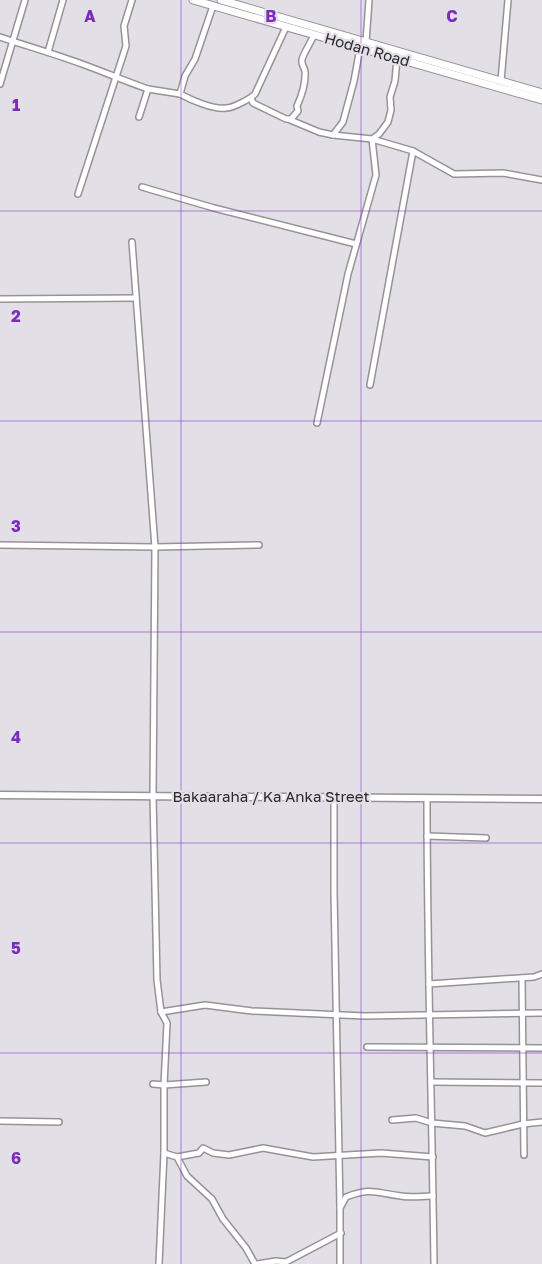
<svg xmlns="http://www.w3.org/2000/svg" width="542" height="1264" font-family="'Golos Text',sans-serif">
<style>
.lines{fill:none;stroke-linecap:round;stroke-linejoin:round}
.minor-casing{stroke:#969299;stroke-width:8}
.tertiary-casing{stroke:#969299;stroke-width:9}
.secondary-casing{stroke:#969299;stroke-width:9}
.minor{stroke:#fff;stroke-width:5}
.tertiary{stroke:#fff;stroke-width:6}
.secondary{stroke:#fff;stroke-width:7}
.grid{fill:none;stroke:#7b2cbf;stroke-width:1;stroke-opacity:0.55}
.labels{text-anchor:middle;stroke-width:4.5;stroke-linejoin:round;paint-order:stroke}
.street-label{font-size:15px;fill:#29282b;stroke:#e3dfe7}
.grid-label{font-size:16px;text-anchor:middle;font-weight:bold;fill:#7b2cbf;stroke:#e3dfe7;stroke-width:4.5;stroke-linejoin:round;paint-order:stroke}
</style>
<rect width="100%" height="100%" fill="#e3dfe7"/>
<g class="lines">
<g class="minor-casing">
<g id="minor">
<path d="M0,37C27,46 55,54 82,64C104,72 125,81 148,89L139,117"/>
<polyline points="366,42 369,0"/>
<polyline points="48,52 63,0"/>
<polyline points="501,81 508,0"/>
<polyline points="0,84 25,0"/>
<polyline points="148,89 180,94 185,76 195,59 213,6"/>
<path d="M180,94C191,100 214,110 226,108C233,108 250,99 255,94L286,27"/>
<path d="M251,98L253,103L286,119H291L298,111L297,106C302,95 306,84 305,71C304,67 301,64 302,60C302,56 312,40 314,35"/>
<polyline points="288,119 319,132 333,135 343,122 354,81 360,48"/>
<polyline points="333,135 372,139 379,134 388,122 391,110 390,97 395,81 397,58"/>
<polyline points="142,187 214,208 356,244"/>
<polyline points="78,194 126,46 124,26 132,0"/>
<polyline points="132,242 155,547 153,796 157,980 161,1012 167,1023 164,1085 164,1153 159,1264"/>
<polyline points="0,299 136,298"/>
<polyline points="370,385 413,151"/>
<polyline points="317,423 348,274 376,175 372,139 413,151 454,174 503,173 542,180"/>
<polyline points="0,545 155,547 259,545"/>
<polyline points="334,797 334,893 340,1208"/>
<path d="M427,798C427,953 432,1109 434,1264"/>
<polyline points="427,836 486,838"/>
<polyline points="522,978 524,1155"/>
<polyline points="429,984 534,977 542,974"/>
<polyline points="161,1012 205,1005 252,1011 365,1016 542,1013"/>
<polyline points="367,1047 542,1048"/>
<polyline points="431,1082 542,1083"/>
<polyline points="153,1084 164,1085 206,1082"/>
<polyline points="392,1120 416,1118 432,1123 465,1126 485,1133 523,1124 542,1122"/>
<polyline points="0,1121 59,1122"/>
<polyline points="164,1153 177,1157 187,1176 212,1199 223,1219 246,1248 255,1264"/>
<polyline points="177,1157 199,1153 203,1148 213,1153 229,1155 263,1148 313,1157 381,1153 433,1157"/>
<polyline points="257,1264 276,1261 286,1262 341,1233"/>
<path d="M340,1264V1208L346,1197C372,1187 375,1193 401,1196C411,1198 423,1196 433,1196"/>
</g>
</g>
<g class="tertiary-casing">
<polyline id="tertiary" points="0,795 542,799"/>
</g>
<g class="secondary-casing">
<g id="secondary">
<polyline points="193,0 542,100"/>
<polyline points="221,0 542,93"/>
</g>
</g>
<use href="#minor" class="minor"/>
<use href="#tertiary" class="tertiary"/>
<use href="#secondary" class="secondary"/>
</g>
<path class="grid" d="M181,0V1264M361,0V1264M0,211H542M0,421H542M0,632H542M0,843H542M0,1053H542"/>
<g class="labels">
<g class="street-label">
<text transform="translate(367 50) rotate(16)" y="5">Hodan Road</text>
<text x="271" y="802">Bakaaraha / Ka Anka Street</text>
</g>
</g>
<g class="grid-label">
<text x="90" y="22">A</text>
<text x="271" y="22">B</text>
<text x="452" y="22">C</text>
<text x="16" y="111">1</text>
<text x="16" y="322">2</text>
<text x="16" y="532">3</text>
<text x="16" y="743">4</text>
<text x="16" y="954">5</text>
<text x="16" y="1164">6</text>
</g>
</svg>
